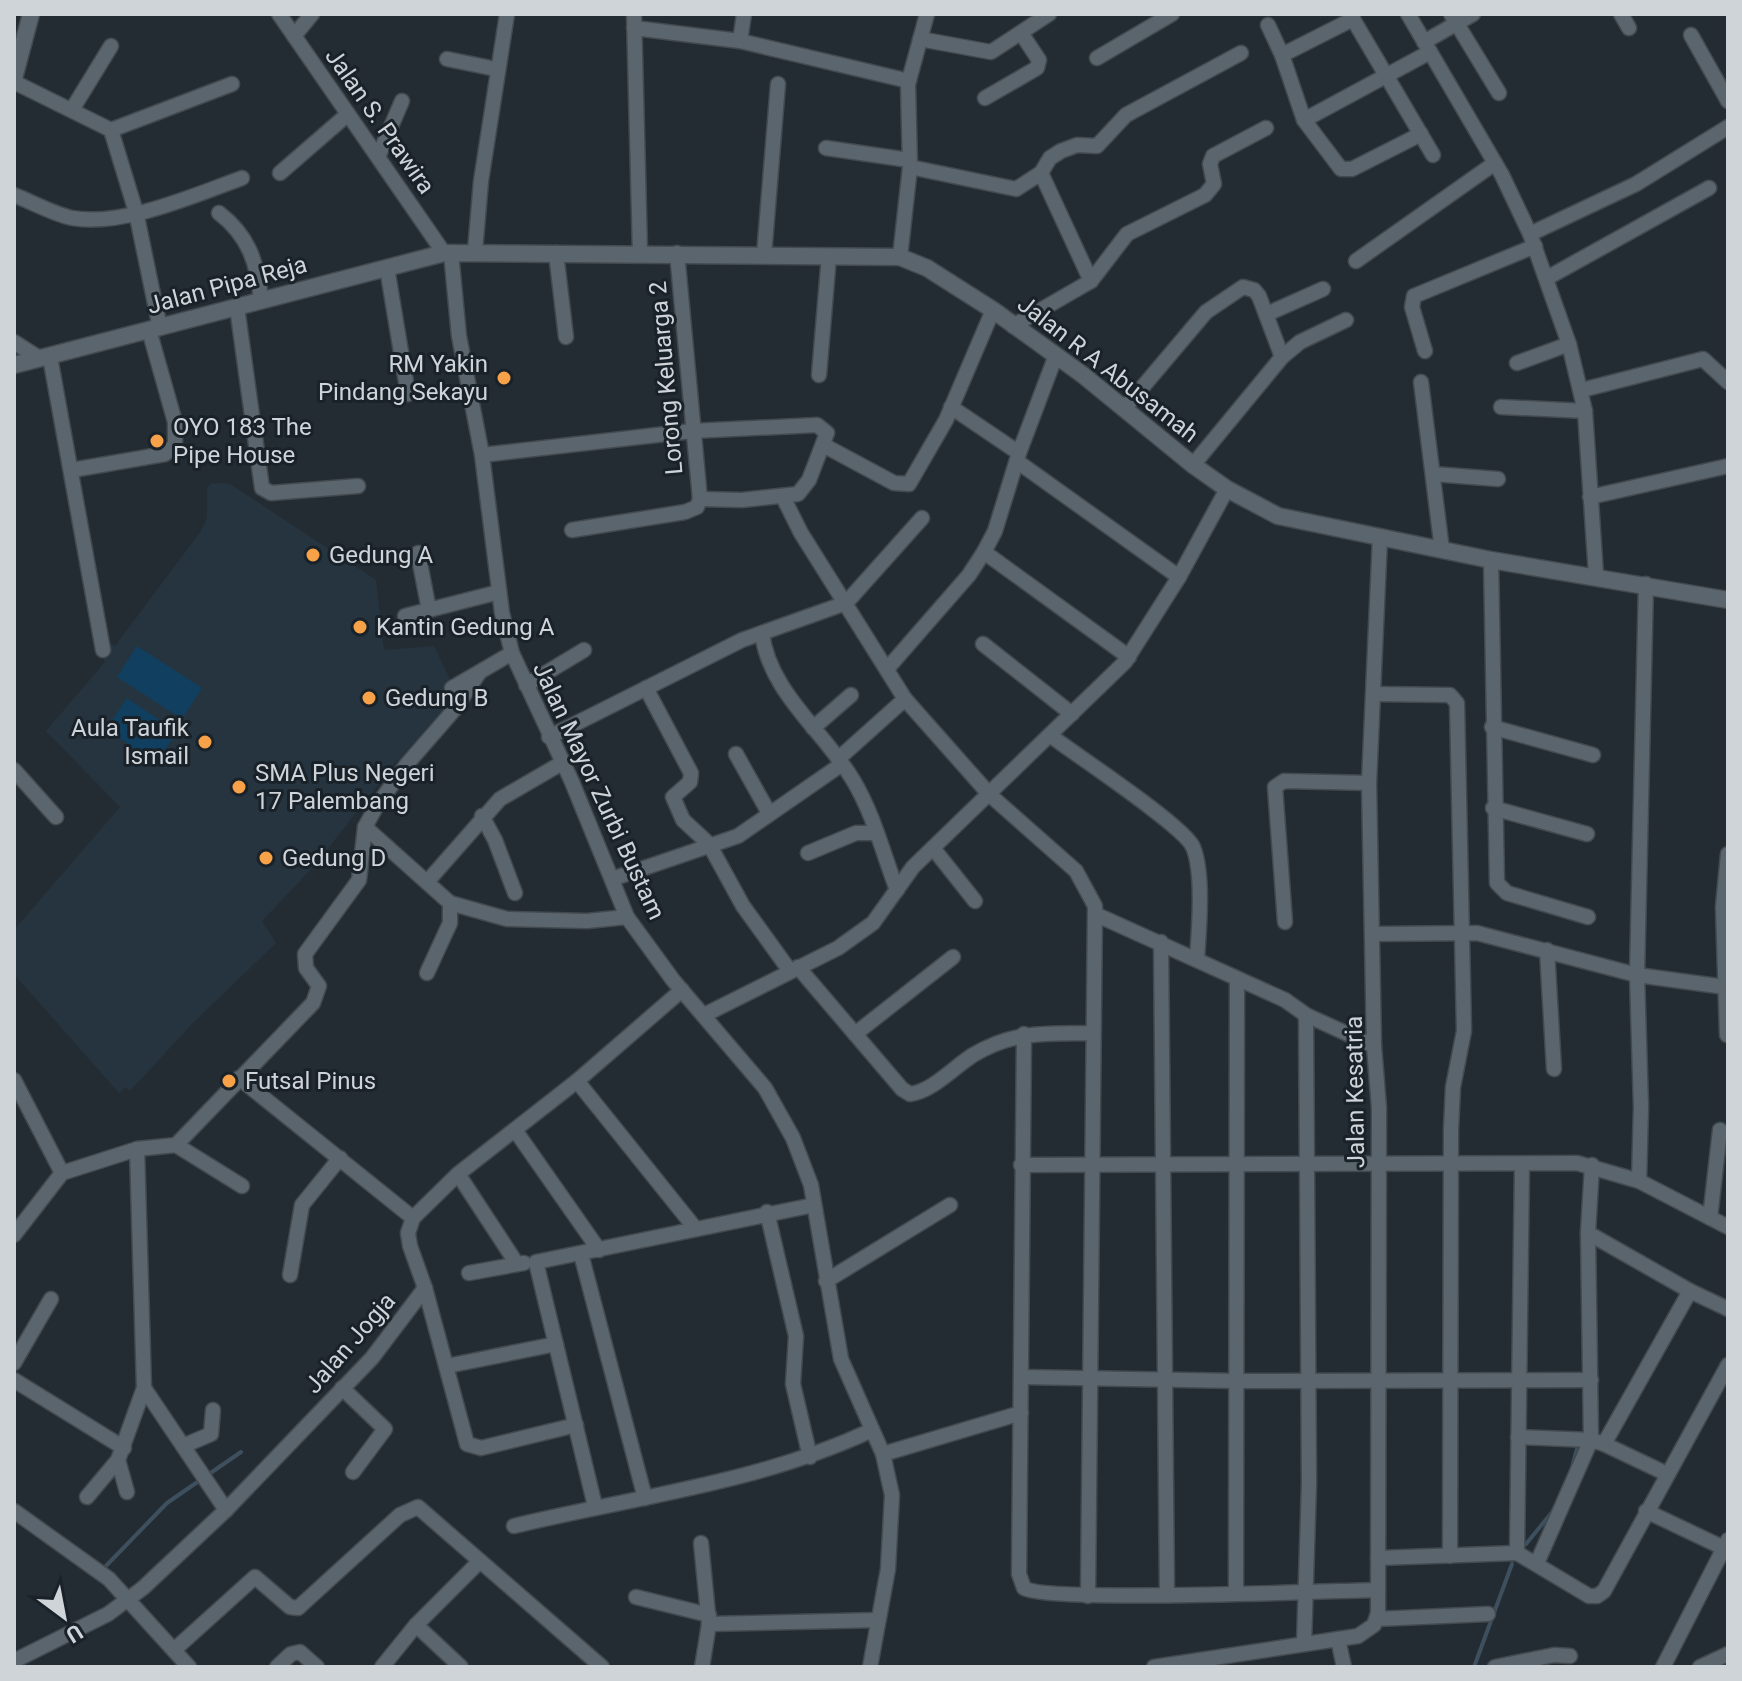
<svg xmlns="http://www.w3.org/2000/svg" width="1742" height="1681" font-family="Roboto,sans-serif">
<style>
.built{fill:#263440}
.green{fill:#103f5f}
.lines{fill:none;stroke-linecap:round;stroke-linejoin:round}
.stream{stroke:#3e4f5e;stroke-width:4}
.minor-casing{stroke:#434a4f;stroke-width:17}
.tertiary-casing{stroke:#434a4f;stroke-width:19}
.minor{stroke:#5b656d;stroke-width:14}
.tertiary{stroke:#5b656d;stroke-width:16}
.poi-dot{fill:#f7a149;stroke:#1a2229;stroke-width:3}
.labels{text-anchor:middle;stroke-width:6;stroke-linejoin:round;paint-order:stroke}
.street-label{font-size:24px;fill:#cfd4d9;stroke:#1a2229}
.poi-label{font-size:24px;fill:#cfd4d9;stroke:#1a2229;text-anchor:start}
</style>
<rect width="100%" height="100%" fill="#232c33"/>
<polygon class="built" points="212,483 230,484 376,580 384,650 434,646 457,694 391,768 316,864 262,921 276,943 194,1022 130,1091 125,1087 119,1093 14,974 14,930 120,807 46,731 105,662 100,653 109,643 115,646 201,531 207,518 207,488"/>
<g class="green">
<polygon points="137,646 202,688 182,719 117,677"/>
<polygon points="127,698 177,732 156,763 106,729"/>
</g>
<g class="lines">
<g class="stream">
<polyline points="1572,1467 1578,1445"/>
<polyline points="1526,1544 1553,1511"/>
<polyline points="103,1569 167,1503 241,1452"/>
<polyline points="1474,1667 1512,1564"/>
</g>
<g class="minor-casing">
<g id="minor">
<polyline points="279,14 444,253"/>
<polyline points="634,14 640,253"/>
<polyline points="1350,14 1433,155"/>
<polyline points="1408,14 1502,175 1530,234 1569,344 1585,411 1596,575"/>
<polyline points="1451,14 1499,93"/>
<polyline points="1621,14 1629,28"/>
<polyline points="1353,19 1282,55 1304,120 1341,169 1352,169 1421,134"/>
<polyline points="1268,25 1282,55"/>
<polyline points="634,28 740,41 909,81"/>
<polyline points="1691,35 1728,101"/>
<polyline points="294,36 312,14"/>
<polyline points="920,39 991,52 1049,14"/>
<polyline points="740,41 744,14"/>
<polyline points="1424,42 1473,14"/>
<polyline points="1097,58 1172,14"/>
<polyline points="447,59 496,69"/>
<polyline points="14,82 111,130 136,212 160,328"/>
<polyline points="985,98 1037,68 1039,60 1021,33"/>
<polyline points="73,108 111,46"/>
<polyline points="1304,120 1430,52"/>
<polyline points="111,130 232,84"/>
<polyline points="826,148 909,160"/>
<polyline points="378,157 402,101"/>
<polyline points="910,167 1016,189 1041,173 1091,281"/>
<polyline points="280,173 348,114"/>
<polyline points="1041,173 1050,158 1061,151 1077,145 1097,146 1126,115 1241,53"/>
<path d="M14,195C32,202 53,214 72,218C123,227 195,195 242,178"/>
<path d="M219,213C249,236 258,264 261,301"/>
<polyline points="1530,234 1636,184 1728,127"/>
<polyline points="475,251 481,181 507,14"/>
<polyline points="451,253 459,336 482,455 502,613 512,653 572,782 627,917 673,980 765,1088 793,1138 811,1185 841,1359 883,1454 892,1495 888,1569 870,1667"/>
<polyline points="556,253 566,337"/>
<polyline points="677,253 700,499"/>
<polyline points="764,255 778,84"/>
<polyline points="900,257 910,167 908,84 927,14"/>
<polyline points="1356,261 1495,163"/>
<polyline points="387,268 408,394"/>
<polyline points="1547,278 1709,188"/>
<polyline points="237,307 262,488 271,493 358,486"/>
<polyline points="1267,314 1323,289"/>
<polyline points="1013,326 1091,281 1127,234 1205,195 1214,184 1210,164 1213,156 1266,128"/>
<polyline points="14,342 39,358"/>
<polyline points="1425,351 1412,307 1414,296 1535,246"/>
<polyline points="50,357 103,650"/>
<polyline points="1517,363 1569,344"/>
<polyline points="819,375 829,256"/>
<polyline points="1421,382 1442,550"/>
<polyline points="1582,390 1703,359 1728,382"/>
<polyline points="951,407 1019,453"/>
<polyline points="1501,407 1585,411"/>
<polyline points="1124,409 1206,312 1243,287 1254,290 1259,296 1282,357"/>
<polyline points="825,446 894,483 909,484 946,420 993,310"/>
<polyline points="482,455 692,431 817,425 827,433 809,480 798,494 742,500 700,499"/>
<polyline points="1018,462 1179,577"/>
<polyline points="1193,465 1282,357 1300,342 1346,320"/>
<polyline points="72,470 165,454 175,445 175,422 149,330"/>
<polyline points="1433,474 1498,479"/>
<polyline points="783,497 801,533 905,699 990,795 1076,871 1095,906 1088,1596"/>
<polyline points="1590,497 1728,466"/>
<polyline points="572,530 685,512 697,507 700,499"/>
<polyline points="984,552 1129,657"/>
<polyline points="418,553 429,610"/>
<polyline points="1491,560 1497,883 1507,893 1588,917"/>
<polyline points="405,616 499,592"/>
<path d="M762,633C769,692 824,731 853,780C873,813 883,853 897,890"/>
<polyline points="983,644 1072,714"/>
<polyline points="887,669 969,575 984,552 995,531 1019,453 1056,355"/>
<polyline points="526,685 584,650"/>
<polyline points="452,688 512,653"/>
<polyline points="646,688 691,773 690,782 673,797 683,820 709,844 743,906 790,971"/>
<polyline points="1374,694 1450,695 1457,703 1464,1031 1453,1087 1451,1129 1450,1556"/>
<polyline points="1492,727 1593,755"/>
<polyline points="813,728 851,695"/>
<path d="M1051,736C1076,755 1184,826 1193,847C1204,873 1199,930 1197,959"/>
<polyline points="549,737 742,640 846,603 922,518"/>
<polyline points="736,754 769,813"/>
<polyline points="838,759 905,699"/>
<polyline points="14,770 56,817"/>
<polyline points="1493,808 1587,834"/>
<polyline points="482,816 495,840 515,893"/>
<polyline points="365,827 450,903 450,923 427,973"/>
<polyline points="933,848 975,901"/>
<polyline points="808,853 856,833 875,833"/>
<polyline points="612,879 738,836 842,764"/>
<polyline points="427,882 500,799 562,763"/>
<polyline points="450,903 507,919 587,921 627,917"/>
<polyline points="1097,915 1285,1000 1306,1015 1374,1046"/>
<polyline points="1285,922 1275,787 1284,781 1369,783"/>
<polyline points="1375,934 1477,933 1637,975 1725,987"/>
<polyline points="1161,942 1167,1594"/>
<polyline points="1547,950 1554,1069"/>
<path d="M798,967L902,1089L910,1094C933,1091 954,1067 973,1055C1015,1030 1046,1034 1092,1033"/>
<polyline points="704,1015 838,948 873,923 913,867 1125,662 1179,577 1227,489"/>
<polyline points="855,1034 953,957"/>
<path d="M1024,1034L1019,1574L1024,1588C1046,1603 1330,1591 1377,1590"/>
<polyline points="1727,1035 1723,907 1728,854"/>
<polyline points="239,1078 413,1218"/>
<polyline points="14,1080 62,1173"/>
<polyline points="577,1081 695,1228"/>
<polyline points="515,1130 599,1250"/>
<polyline points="176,1145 242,1186"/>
<polyline points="1021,1165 1577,1163 1639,1181 1728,1227"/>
<polyline points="458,1174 517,1264"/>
<polyline points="1639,1181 1641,1107 1637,975 1646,584"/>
<polyline points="767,1212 796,1336 793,1384 810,1457"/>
<polyline points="1710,1218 1720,1130"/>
<polyline points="1588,1233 1690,1291 1728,1309"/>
<polyline points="14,1235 62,1173 137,1149 176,1145 313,1003 319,986 306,968 305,954 359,880 365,827 376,807 407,764 454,710 479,673"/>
<polyline points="581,1254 645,1498"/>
<polyline points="469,1273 524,1263"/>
<polyline points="290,1275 302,1205 340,1158"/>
<polyline points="826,1281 950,1205"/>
<polyline points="14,1363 51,1299"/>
<polyline points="447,1366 556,1344"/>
<polyline points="1022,1377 1238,1381 1591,1380"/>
<polyline points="14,1380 124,1448"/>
<polyline points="144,1388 226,1510"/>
<polyline points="342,1388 385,1429 353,1472"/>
<polyline points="576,1425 481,1448 467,1444 425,1288 410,1246 408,1233 413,1218 458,1174 577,1081 682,990"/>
<polyline points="1518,1437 1591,1440 1588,1233 1592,1165"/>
<polyline points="1604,1444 1667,1474"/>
<polyline points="183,1446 211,1434 213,1410"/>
<polyline points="883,1454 1021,1413"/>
<polyline points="118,1460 127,1492"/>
<polyline points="87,1497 118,1460 144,1388 137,1149"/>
<polyline points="595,1506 536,1262 814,1205"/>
<polyline points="14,1511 109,1579 189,1667"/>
<polyline points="1646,1511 1728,1550"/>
<path d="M514,1526C634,1497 758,1483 870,1431"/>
<polyline points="701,1543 709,1624"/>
<polyline points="1517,1553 1522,1164"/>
<polyline points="1378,1558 1517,1553 1589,1596 1597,1596 1604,1591 1728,1365"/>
<polyline points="1537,1563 1591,1440 1604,1444 1690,1291"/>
<polyline points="1236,1593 1237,980"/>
<polyline points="636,1597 709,1615"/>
<polyline points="1377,1619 1488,1614"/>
<polyline points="416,1625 461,1667"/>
<polyline points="1338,1639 1344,1667"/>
<polyline points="1304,1644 1309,1483 1306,1015"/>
<polyline points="174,1650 255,1577 290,1607 298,1608 400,1515 418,1507 602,1667"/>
<polyline points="14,1661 108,1614 143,1588 226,1510 372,1358 425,1288"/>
<polyline points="277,1667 291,1654 300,1652 317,1667"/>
<polyline points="382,1667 416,1625 480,1561"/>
<polyline points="702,1667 709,1624 878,1620"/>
<polyline points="1154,1667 1358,1636 1374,1625 1378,1613 1379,1108 1374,1046 1369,783 1380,537"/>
<polyline points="1495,1667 1554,1655 1570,1656"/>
<polyline points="1663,1667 1728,1540"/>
<polyline points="1700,1667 1728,1654"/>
</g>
</g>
<g class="tertiary-casing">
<g id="tertiary">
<polyline points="14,78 31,14"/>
<polyline points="14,365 444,253 900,257 927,268 993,310 1083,375 1193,465 1227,489 1278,516 1491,560 1728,600"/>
</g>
</g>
<use href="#minor" class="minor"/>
<use href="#tertiary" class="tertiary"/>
</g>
<g class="poi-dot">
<circle cx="504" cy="378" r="8"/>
<circle cx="157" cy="441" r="8"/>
<circle cx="313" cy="555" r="8"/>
<circle cx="360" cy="627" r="8"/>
<circle cx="369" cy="698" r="8"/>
<circle cx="205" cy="742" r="8"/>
<circle cx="239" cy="787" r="8"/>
<circle cx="266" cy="858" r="8"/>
<circle cx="229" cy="1081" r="8"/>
</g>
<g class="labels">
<g class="street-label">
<text transform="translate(380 121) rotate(55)" y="8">Jalan S. Prawira</text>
<text transform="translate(227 285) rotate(-15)" y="8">Jalan Pipa Reja</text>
<text transform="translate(1108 369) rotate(38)" y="8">Jalan R A Abusamah</text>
<text transform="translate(666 378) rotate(-95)" y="8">Lorong Keluarga 2</text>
<text transform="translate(599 791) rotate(65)" y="8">Jalan Mayor Zurbi Bustam</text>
<text transform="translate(1355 1092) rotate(-91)" y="8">Jalan Kesatria</text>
<text transform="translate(350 1343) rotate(-49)" y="8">Jalan Jogja</text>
</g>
<g class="poi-label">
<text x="488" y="372" text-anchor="end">RM Yakin<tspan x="488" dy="28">Pindang Sekayu</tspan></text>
<text x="173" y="435">OYO 183 The<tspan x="173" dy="28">Pipe House</tspan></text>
<text x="329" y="563">Gedung A</text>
<text x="376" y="635">Kantin Gedung A</text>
<text x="385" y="706">Gedung B</text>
<text x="189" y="736" text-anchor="end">Aula Taufik<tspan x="189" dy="28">Ismail</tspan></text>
<text x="255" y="781">SMA Plus Negeri<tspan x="255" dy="28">17 Palembang</tspan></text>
<text x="282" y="866">Gedung D</text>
<text x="245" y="1089">Futsal Pinus</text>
</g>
</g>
<rect width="1742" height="1681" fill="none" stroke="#cfd4d9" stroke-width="32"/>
<g transform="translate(64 1617) rotate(148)" stroke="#1a2229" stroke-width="6" paint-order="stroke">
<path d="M0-6L14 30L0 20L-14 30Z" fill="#cfd4d9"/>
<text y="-12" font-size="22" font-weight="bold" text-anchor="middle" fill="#cfd4d9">U</text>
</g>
</svg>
